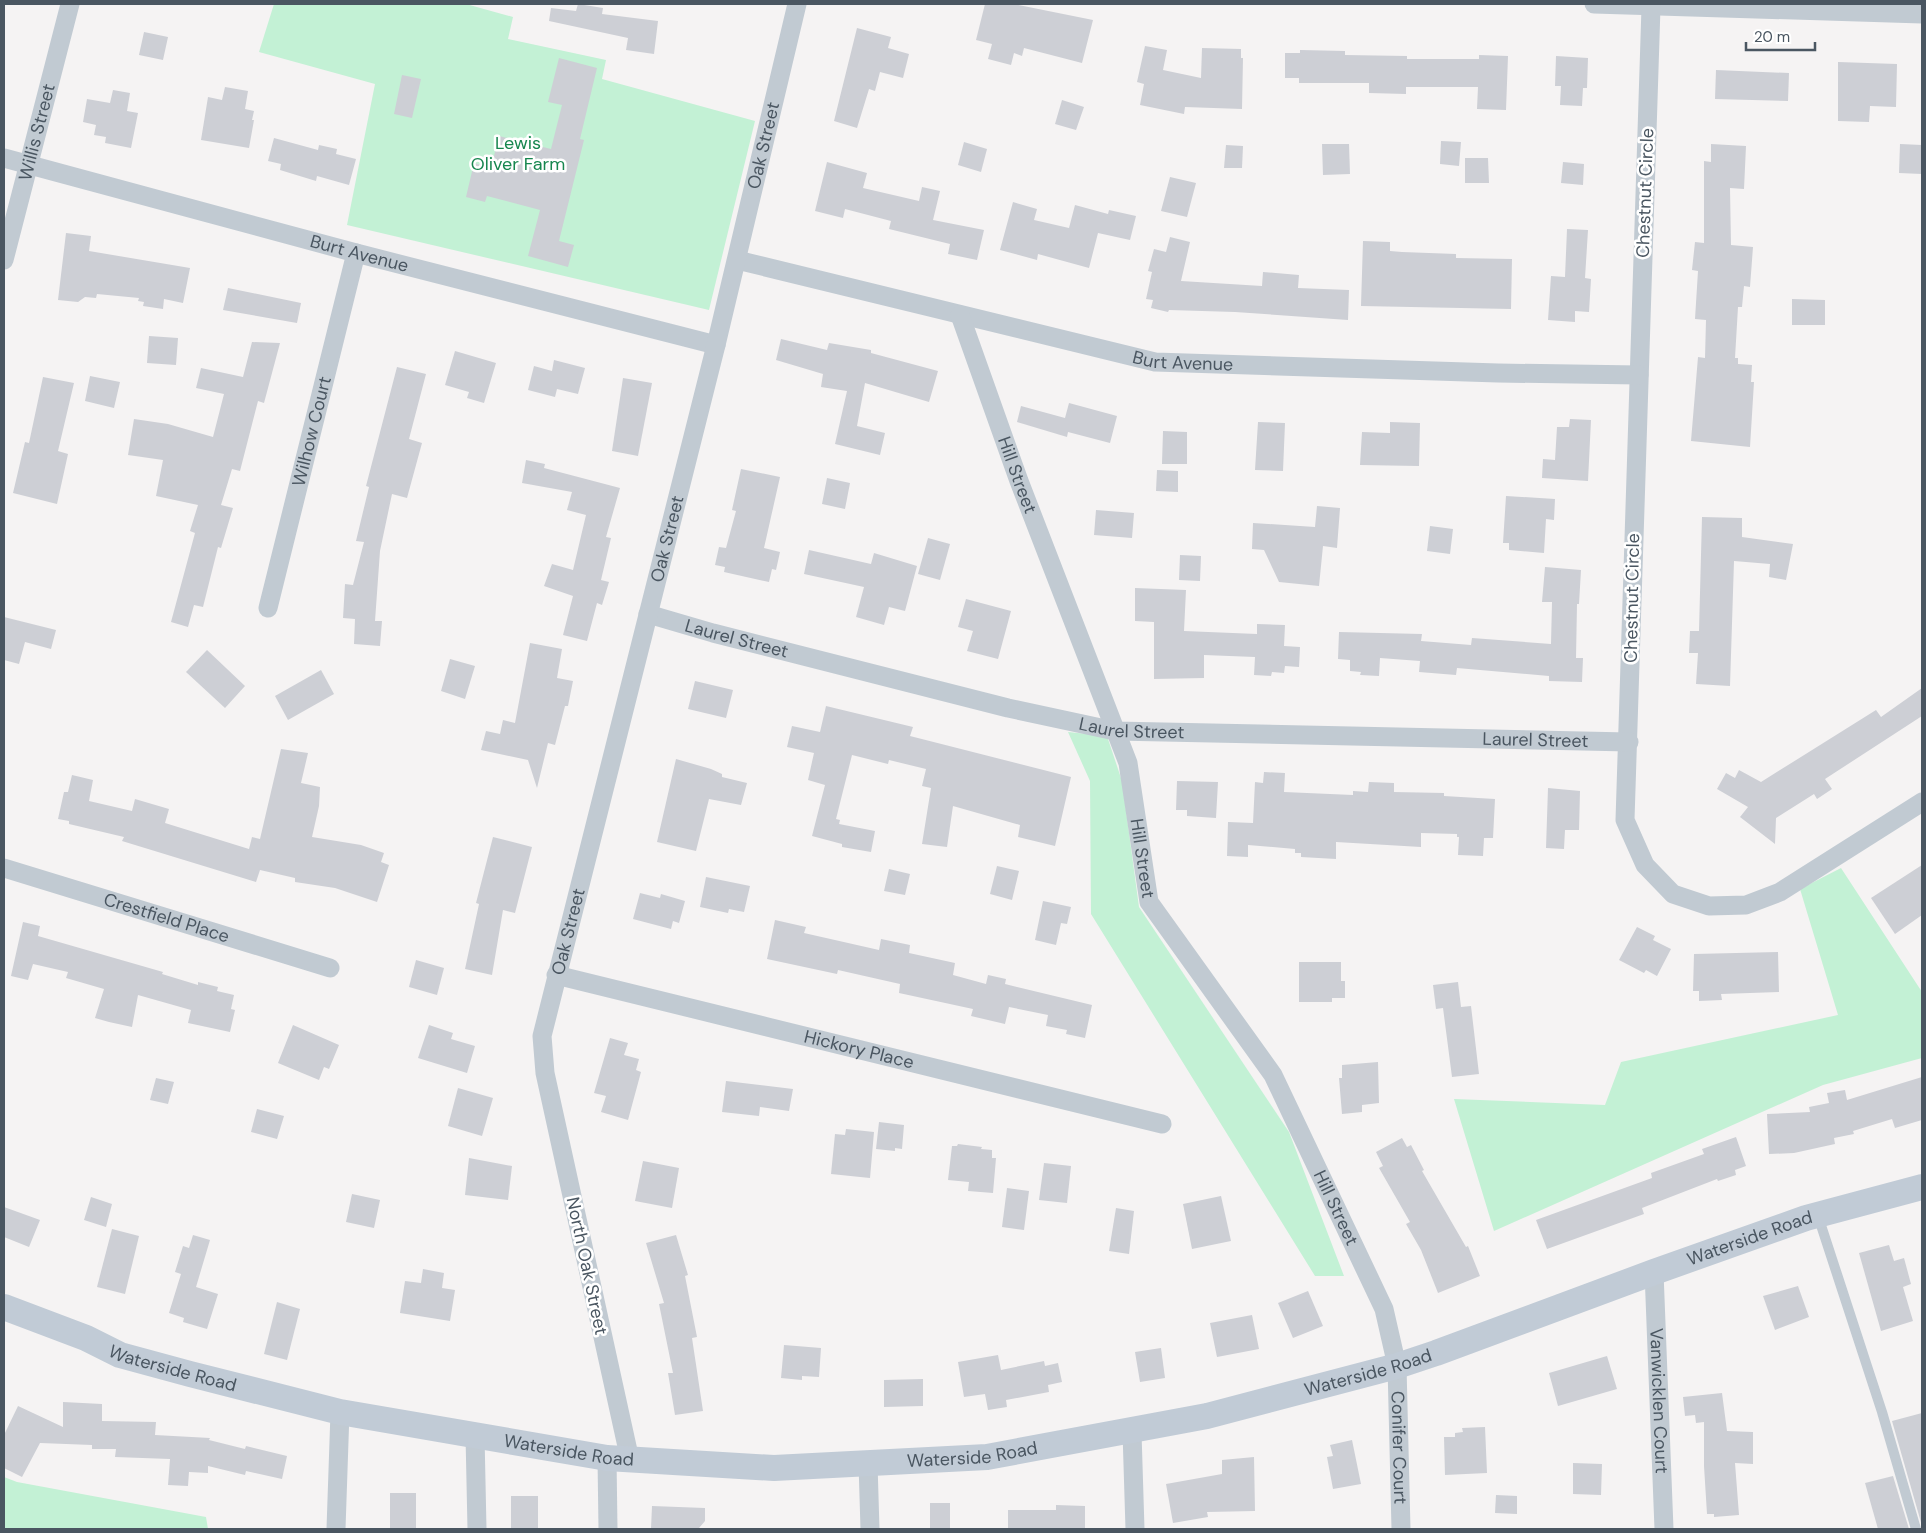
<svg xmlns="http://www.w3.org/2000/svg" width="1926" height="1533" font-family="'DM Sans',sans-serif">
<style>
.green{fill:#c3f1d5}
.building{fill:#cdcfd5}
.lines{fill:none;stroke-linecap:round;stroke-linejoin:round}
.service{stroke:#c1cad2;stroke-width:10}
.minor{stroke:#c1cad2;stroke-width:19}
.secondary{stroke:#c1cbd6;stroke-width:26}
.labels{text-anchor:middle;stroke-width:5;stroke-linejoin:round;paint-order:stroke}
.street-label{font-size:18px;fill:#4a5661;stroke:#fff}
.park-label{font-size:18px;fill:#17864f;stroke:#fff}
</style>
<rect width="100%" height="100%" fill="#f5f3f3"/>
<g class="green">
<polygon points="274,4 466,4 513,17 508,39 606,60 602,79 755,121 709,310 347,225 375,84 259,52"/>
<polygon points="1068,732 1107,736 1122,781 1139,907 1289,1132 1344,1276 1315,1276 1091,914 1090,781"/>
<polygon points="1841,868 1922,992 1922,1058 1823,1085 1494,1231 1454,1099 1605,1105 1621,1062 1838,1015 1800,889"/>
<polygon points="4,1477 17,1482 206,1517 208,1529 4,1529"/>
</g>
<g class="building">
<polygon points="578,4 603,8 602,14 658,21 654,54 626,50 628,38 549,21 551,8 576,11"/>
<polygon points="985,4 1014,4 1093,20 1082,63 1024,48 1022,56 1014,53 1011,65 988,59 992,44 976,40"/>
<polygon points="857,28 891,37 888,48 909,54 903,78 880,72 875,91 869,89 857,128 834,121"/>
<polygon points="144,32 168,37 163,60 139,55"/>
<polygon points="1145,46 1167,50 1163,70 1201,78 1202,48 1241,49 1241,58 1243,58 1242,109 1185,107 1184,114 1140,105 1144,84 1137,82"/>
<polygon points="1300,50 1345,51 1345,55 1407,56 1407,59 1479,59 1479,55 1508,56 1506,110 1477,109 1478,87 1406,87 1406,94 1369,93 1369,83 1299,83 1299,78 1285,78 1285,53 1300,53"/>
<polygon points="1556,56 1588,58 1587,88 1583,88 1582,106 1560,105 1561,86 1555,86"/>
<polygon points="559,58 597,68 580,139 584,140 559,241 574,245 568,267 528,256 540,210 487,196 485,202 466,197 474,163 491,168 499,136 551,149 562,105 548,102"/>
<polygon points="1838,62 1897,64 1896,107 1870,106 1869,122 1838,121"/>
<polygon points="1716,70 1789,73 1788,101 1715,99"/>
<polygon points="402,75 421,79 412,118 394,114"/>
<polygon points="225,87 248,91 245,109 254,111 252,120 254,120 249,148 201,140 208,97 222,100"/>
<polygon points="113,90 130,93 127,111 138,113 131,148 105,143 106,137 94,135 96,125 83,122 87,99 110,103"/>
<polygon points="1062,100 1084,107 1076,130 1055,124"/>
<polygon points="274,138 318,150 319,145 337,149 336,154 356,159 349,185 317,176 316,181 280,170 281,164 268,161"/>
<polygon points="1441,141 1461,142 1459,166 1440,164"/>
<polygon points="964,142 987,149 981,172 958,165"/>
<polygon points="1322,144 1349,144 1350,174 1323,175"/>
<polygon points="1711,144 1746,146 1744,189 1730,188 1731,245 1753,247 1750,287 1744,286 1742,307 1738,307 1735,358 1738,358 1738,364 1752,365 1751,382 1754,382 1750,447 1691,441 1698,357 1705,358 1706,320 1695,319 1698,271 1692,270 1695,242 1704,243 1704,161 1711,162"/>
<polygon points="1900,144 1922,145 1922,174 1899,173"/>
<polygon points="1226,145 1243,146 1242,168 1224,168"/>
<polygon points="1465,158 1488,158 1489,183 1465,183"/>
<polygon points="827,162 867,173 863,188 919,201 922,187 940,191 933,220 984,230 977,260 948,254 950,244 889,229 891,221 845,209 843,218 815,211"/>
<polygon points="1563,162 1584,164 1583,185 1561,183"/>
<polygon points="1170,177 1196,183 1187,217 1161,211"/>
<polygon points="1013,202 1037,209 1034,220 1069,228 1075,205 1108,214 1109,210 1136,216 1130,240 1098,233 1089,268 1038,254 1037,260 1000,250"/>
<polygon points="1567,229 1588,230 1585,278 1591,279 1589,312 1575,311 1575,322 1548,320 1551,276 1565,277"/>
<polygon points="66,233 91,236 89,251 190,268 183,303 164,299 163,309 143,306 144,302 138,301 139,298 97,294 96,298 85,297 78,302 58,300"/>
<polygon points="1170,237 1190,242 1181,281 1262,286 1263,272 1299,275 1298,288 1349,290 1348,320 1235,312 1169,310 1168,312 1151,308 1153,300 1146,299 1152,272 1148,271 1154,249 1166,252"/>
<polygon points="1363,241 1390,242 1390,251 1402,252 1456,254 1456,258 1512,259 1511,309 1361,306"/>
<polygon points="228,288 301,303 297,323 223,310"/>
<polygon points="1792,299 1825,300 1825,325 1792,325"/>
<polygon points="149,336 178,338 176,365 147,363"/>
<polygon points="781,339 827,350 829,343 871,350 871,353 938,371 929,402 865,383 857,426 885,433 880,455 835,444 847,391 821,387 823,374 776,360"/>
<polygon points="252,342 280,343 264,403 258,401 240,471 232,469 221,505 233,508 221,548 218,547 203,607 194,605 188,627 171,622 195,533 190,531 198,505 156,496 163,460 128,455 134,419 168,424 213,437 224,394 196,388 201,368 243,377"/>
<polygon points="455,351 496,363 484,403 467,398 469,392 445,385"/>
<polygon points="554,360 585,368 578,394 557,389 555,397 528,390 534,366 552,371"/>
<polygon points="397,367 426,374 409,439 422,443 407,498 392,494 380,551 375,621 382,621 380,646 354,644 355,619 343,618 345,584 353,585 364,542 356,541 369,487 366,486"/>
<polygon points="90,376 120,382 114,408 85,401"/>
<polygon points="43,377 74,383 58,451 68,454 57,504 13,493 25,442 29,443"/>
<polygon points="623,378 652,383 638,456 612,451"/>
<polygon points="1069,403 1117,416 1110,443 1068,432 1067,437 1017,422 1021,406 1065,418"/>
<polygon points="1570,419 1591,420 1588,481 1542,478 1543,459 1555,460 1557,427 1569,427"/>
<polygon points="1258,422 1285,423 1283,471 1255,470"/>
<polygon points="1390,422 1420,423 1419,466 1360,465 1362,432 1390,433"/>
<polygon points="1163,431 1187,432 1187,464 1162,464"/>
<polygon points="526,460 545,464 544,468 620,488 606,537 611,538 601,580 609,582 602,605 597,603 587,641 563,635 573,596 544,586 552,564 573,570 586,515 567,510 572,492 522,483"/>
<polygon points="741,469 780,477 764,548 780,552 776,570 772,569 769,582 724,572 725,567 715,565 719,547 726,548 736,511 732,510"/>
<polygon points="1157,470 1178,471 1178,492 1156,491"/>
<polygon points="827,478 850,483 845,509 822,504"/>
<polygon points="1506,496 1555,499 1554,520 1546,519 1544,553 1509,550 1509,543 1503,543"/>
<polygon points="1317,506 1340,508 1337,548 1323,546 1319,586 1279,582 1264,550 1252,549 1253,523 1315,527"/>
<polygon points="1096,510 1134,513 1132,538 1094,535"/>
<polygon points="1702,517 1742,518 1742,537 1793,544 1786,580 1769,577 1770,564 1734,561 1730,686 1696,684 1698,653 1689,653 1690,631 1699,631"/>
<polygon points="1430,526 1453,529 1450,554 1427,551"/>
<polygon points="928,538 950,544 940,580 918,574"/>
<polygon points="809,550 871,564 874,553 917,566 905,611 889,607 884,625 856,617 864,587 804,574"/>
<polygon points="1180,555 1201,556 1200,581 1179,580"/>
<polygon points="1545,567 1581,570 1579,604 1577,604 1576,658 1583,658 1582,682 1549,681 1549,676 1457,668 1456,675 1419,672 1420,661 1380,658 1379,676 1360,675 1361,672 1350,671 1350,660 1338,659 1339,632 1422,634 1421,641 1471,645 1472,638 1551,644 1552,602 1542,602"/>
<polygon points="1135,588 1186,590 1184,631 1257,634 1257,624 1285,625 1284,646 1300,647 1299,667 1285,666 1284,673 1272,672 1271,676 1254,675 1255,657 1204,655 1204,678 1154,679 1154,622 1135,621"/>
<polygon points="966,599 1011,611 998,659 967,651 973,631 958,627"/>
<polygon points="4,617 56,630 51,649 25,642 19,664 4,660"/>
<polygon points="530,643 562,649 557,678 573,681 568,706 565,706 555,745 548,743 537,788 528,760 481,750 486,731 500,734 503,720 515,723"/>
<polygon points="207,650 245,686 225,708 186,672"/>
<polygon points="450,659 475,666 465,699 441,691"/>
<polygon points="321,670 334,694 288,720 275,696"/>
<polygon points="695,681 733,690 726,718 688,709"/>
<polygon points="1922,688 1922,716 1825,779 1832,789 1817,799 1814,794 1776,818 1775,844 1740,817 1748,807 1717,789 1726,773 1735,778 1739,770 1761,782 1876,710 1881,717"/>
<polygon points="826,706 913,727 910,736 1071,777 1055,846 1018,837 1020,825 953,806 947,847 922,844 931,788 922,786 926,769 889,760 888,764 852,755 836,819 840,820 839,824 875,831 871,852 842,847 842,844 812,836 825,785 808,780 814,753 787,747 792,726 820,732"/>
<polygon points="281,749 308,753 301,783 320,787 319,806 312,837 361,845 384,853 381,862 389,865 377,902 335,888 295,882 295,878 260,870 256,882 122,841 124,837 69,824 69,821 58,819 64,792 68,792 72,775 93,780 89,801 132,811 135,799 169,809 165,823 249,849 252,837 260,839"/>
<polygon points="676,759 711,769 722,774 722,777 747,783 741,805 709,799 696,851 657,842"/>
<polygon points="1264,772 1285,773 1284,792 1353,795 1353,791 1368,792 1369,782 1394,783 1394,792 1444,793 1444,796 1495,799 1493,838 1484,838 1483,856 1458,855 1459,837 1457,837 1457,834 1421,833 1421,847 1336,842 1336,859 1301,857 1301,853 1295,853 1295,849 1248,845 1248,857 1227,856 1228,822 1253,823 1255,782 1263,783"/>
<polygon points="1177,781 1218,782 1216,818 1187,816 1187,810 1176,810"/>
<polygon points="1548,788 1580,791 1579,830 1565,830 1564,849 1546,848"/>
<polygon points="493,837 532,847 515,913 503,910 492,975 465,969 479,904 476,903"/>
<polygon points="1922,865 1922,915 1895,934 1871,898"/>
<polygon points="997,866 1019,871 1012,900 990,894"/>
<polygon points="889,869 910,874 905,895 884,891"/>
<polygon points="706,877 750,886 744,912 729,909 728,913 700,907"/>
<polygon points="640,893 660,898 661,894 685,901 679,923 673,921 671,929 633,919"/>
<polygon points="1043,901 1071,907 1067,924 1061,923 1056,945 1035,940"/>
<polygon points="775,920 806,927 804,933 879,950 881,939 910,945 909,953 955,963 953,975 986,984 988,975 1006,979 1005,984 1092,1005 1085,1038 1066,1034 1067,1030 1046,1026 1048,1015 1009,1007 1005,1024 971,1016 973,1009 899,993 900,984 838,970 837,974 767,959"/>
<polygon points="23,922 40,926 38,936 163,972 162,974 198,985 198,982 218,987 217,991 234,995 231,1009 235,1010 230,1032 188,1023 191,1010 138,995 132,1027 109,1022 95,1018 104,989 66,978 68,972 33,964 28,980 11,976"/>
<polygon points="1637,927 1655,936 1653,940 1671,949 1657,976 1646,970 1644,973 1619,960"/>
<polygon points="1778,952 1779,992 1721,994 1722,1000 1699,1001 1699,991 1693,991 1694,954"/>
<polygon points="416,960 444,968 437,995 409,987"/>
<polygon points="1299,962 1341,962 1341,981 1345,981 1345,998 1332,998 1332,1002 1299,1002"/>
<polygon points="1458,982 1461,1007 1471,1006 1479,1074 1452,1077 1443,1008 1436,1009 1433,985"/>
<polygon points="293,1025 339,1045 329,1069 324,1067 319,1080 278,1063"/>
<polygon points="429,1025 453,1033 451,1039 475,1046 467,1073 418,1058"/>
<polygon points="610,1038 628,1043 624,1055 639,1059 636,1070 641,1072 628,1120 601,1112 606,1096 594,1093"/>
<polygon points="1378,1062 1379,1103 1362,1105 1362,1112 1342,1114 1339,1078 1342,1078 1342,1065"/>
<polygon points="1922,1077 1922,1120 1895,1128 1892,1119 1853,1131 1854,1134 1834,1138 1835,1144 1794,1153 1769,1154 1767,1114 1810,1112 1809,1107 1829,1103 1827,1093 1845,1090 1847,1100"/>
<polygon points="156,1078 174,1082 168,1104 150,1100"/>
<polygon points="726,1081 793,1089 789,1111 760,1107 759,1116 722,1112"/>
<polygon points="458,1088 493,1098 482,1136 448,1126"/>
<polygon points="257,1109 284,1116 277,1139 251,1132"/>
<polygon points="879,1122 904,1125 902,1149 895,1148 895,1151 876,1149"/>
<polygon points="846,1129 874,1132 870,1178 831,1174 835,1134 845,1135"/>
<polygon points="1736,1137 1746,1166 1735,1170 1736,1175 1718,1181 1717,1179 1642,1208 1644,1214 1547,1249 1536,1220 1652,1178 1651,1173 1704,1154 1702,1149"/>
<polygon points="1402,1138 1407,1147 1411,1145 1424,1170 1422,1171 1466,1247 1468,1246 1480,1276 1438,1293 1421,1250 1406,1224 1410,1222 1379,1168 1383,1166 1376,1152"/>
<polygon points="958,1144 982,1147 981,1149 992,1150 992,1158 996,1158 993,1193 968,1191 969,1182 948,1180 952,1146 957,1146"/>
<polygon points="469,1158 512,1166 508,1200 465,1195"/>
<polygon points="643,1161 679,1168 672,1208 635,1201"/>
<polygon points="1044,1163 1071,1166 1067,1203 1039,1200"/>
<polygon points="1007,1188 1029,1191 1024,1230 1002,1227"/>
<polygon points="352,1194 380,1200 374,1228 346,1222"/>
<polygon points="1221,1196 1231,1241 1192,1249 1183,1204"/>
<polygon points="91,1197 112,1204 106,1227 84,1220"/>
<polygon points="4,1207 40,1220 29,1247 4,1237"/>
<polygon points="1116,1208 1134,1211 1129,1254 1109,1251"/>
<polygon points="112,1229 139,1236 125,1294 97,1287"/>
<polygon points="193,1235 210,1240 196,1287 218,1294 207,1329 183,1322 184,1318 169,1313 181,1274 175,1272 183,1246 189,1248"/>
<polygon points="676,1235 688,1275 685,1276 697,1337 692,1338 703,1411 675,1415 668,1373 673,1373 659,1304 664,1303 646,1243"/>
<polygon points="1889,1245 1894,1261 1904,1258 1911,1284 1903,1287 1913,1321 1881,1331 1859,1253"/>
<polygon points="423,1269 444,1273 442,1288 455,1290 450,1321 400,1313 405,1281 421,1283"/>
<polygon points="1798,1286 1809,1317 1775,1330 1763,1296"/>
<polygon points="1308,1291 1323,1326 1293,1338 1278,1303"/>
<polygon points="277,1302 300,1309 287,1360 264,1354"/>
<polygon points="1252,1315 1259,1349 1217,1357 1210,1323"/>
<polygon points="784,1345 821,1348 819,1377 802,1376 802,1380 781,1378"/>
<polygon points="1161,1348 1165,1378 1140,1382 1135,1352"/>
<polygon points="998,1355 1001,1370 1044,1361 1045,1366 1058,1363 1062,1382 1048,1385 1049,1392 1006,1400 1007,1407 988,1410 985,1394 964,1397 958,1362"/>
<polygon points="1607,1356 1617,1389 1558,1406 1549,1373"/>
<polygon points="923,1379 923,1406 884,1407 884,1380"/>
<polygon points="1722,1393 1727,1431 1753,1432 1753,1464 1735,1463 1739,1515 1714,1517 1714,1514 1707,1514 1704,1466 1704,1422 1696,1423 1695,1415 1685,1416 1683,1397"/>
<polygon points="63,1402 102,1404 102,1421 156,1422 155,1435 210,1438 209,1440 245,1449 246,1446 287,1456 282,1479 246,1471 245,1475 208,1466 208,1473 189,1472 188,1486 168,1485 170,1459 115,1457 116,1449 92,1449 92,1445 40,1443 22,1477 4,1468 4,1435 18,1406 63,1427"/>
<polygon points="1922,1413 1922,1526 1892,1421"/>
<polygon points="1485,1427 1487,1473 1445,1475 1444,1437 1455,1437 1455,1433 1463,1432 1462,1428"/>
<polygon points="1352,1440 1361,1484 1333,1489 1327,1457 1333,1456 1330,1445"/>
<polygon points="1254,1457 1255,1511 1207,1512 1208,1517 1173,1523 1166,1484 1222,1474 1222,1460"/>
<polygon points="1573,1463 1602,1464 1601,1495 1573,1494"/>
<polygon points="1893,1476 1909,1529 1878,1529 1865,1483"/>
<rect x="390" y="1493" width="26" height="36"/>
<polygon points="1496,1495 1517,1496 1517,1514 1495,1513"/>
<rect x="511" y="1496" width="27" height="33"/>
<rect x="930" y="1503" width="20" height="26"/>
<polygon points="1056,1505 1085,1506 1085,1529 1008,1529 1008,1510 1056,1510"/>
<polygon points="652,1506 705,1508 705,1521 699,1528 651,1529"/>
</g>
<g class="lines">
<polyline class="service" points="1818,1216 1882,1412 1916,1529"/>
<g class="minor">
<polyline points="1594,4 1922,14"/>
<polyline points="1651,7 1625,820 1645,865 1673,894 1709,906 1746,905 1780,892 1922,802"/>
<path id="s1" d="M4,158L356,253L716,345"/>
<path id="s2" d="M4,260L70,4"/>
<path id="s3" d="M737,260L1155,362L1498,373L1639,375"/>
<path id="s4" d="M960,315L1019,481L1128,763L1149,902L1273,1075L1384,1309L1397,1366L1401,1529"/>
<path id="s5" d="M268,608L356,253"/>
<path id="s6" d="M648,614L713,633L1008,708L1115,731L1629,742"/>
<path id="s7" d="M4,868L330,968"/>
<path id="s8" d="M556,975L1162,1124"/>
<path id="s9" d="M1654,1272L1664,1529"/>
<polyline points="1132,1432 1135,1529"/>
<polyline points="475,1435 477,1529"/>
<polyline points="607,1458 608,1529"/>
<path id="s10" d="M630,1460L545,1073L542,1036L716,345L797,4"/>
<polyline points="868,1463 870,1529"/>
<polyline points="336,1529 340,1412"/>
</g>
<path class="secondary" id="s11" d="M4,1307L86,1338L120,1355L190,1374L340,1412L607,1458L774,1468L987,1457L1207,1416L1397,1366L1436,1353L1654,1272L1806,1218L1922,1187"/>
</g>
<g class="labels">
<g class="street-label">
<text dy="6" stroke="none"><textPath href="#s2" startOffset="132">Willis Street</textPath></text>
<text dy="6" stroke="none"><textPath href="#s10" startOffset="1351">Oak Street</textPath></text>
<text transform="translate(1645 193) rotate(-88)" y="6">Chestnut Circle</text>
<text dy="6" stroke="none"><textPath href="#s1" startOffset="368">Burt Avenue</textPath></text>
<text dy="6" stroke="none"><textPath href="#s3" startOffset="458">Burt Avenue</textPath></text>
<text dy="6" stroke="none"><textPath href="#s5" startOffset="182">Wilhow Court</textPath></text>
<text dy="6" stroke="none"><textPath href="#s4" startOffset="170">Hill Street</textPath></text>
<text dy="6" stroke="none"><textPath href="#s10" startOffset="946">Oak Street</textPath></text>
<text transform="translate(1632 598) rotate(-89)" y="6">Chestnut Circle</text>
<text dy="6" stroke="none"><textPath href="#s6" startOffset="92">Laurel Street</textPath></text>
<text dy="6" stroke="none"><textPath href="#s6" startOffset="498">Laurel Street</textPath></text>
<text dy="6" stroke="none"><textPath href="#s6" startOffset="902">Laurel Street</textPath></text>
<text dy="6" stroke="none"><textPath href="#s4" startOffset="575">Hill Street</textPath></text>
<text dy="6" stroke="none"><textPath href="#s7" startOffset="170">Crestfield Place</textPath></text>
<text dy="6" stroke="none"><textPath href="#s10" startOffset="541">Oak Street</textPath></text>
<text dy="6" stroke="none"><textPath href="#s8" startOffset="312">Hickory Place</textPath></text>
<text dy="6" stroke="none"><textPath href="#s4" startOffset="979">Hill Street</textPath></text>
<text dy="6" stroke="none"><textPath href="#s11" startOffset="1800">Waterside Road</textPath></text>
<text transform="translate(587 1266) rotate(78)" y="6">North Oak Street</text>
<text dy="6" stroke="none"><textPath href="#s11" startOffset="180">Waterside Road</textPath></text>
<text dy="6" stroke="none"><textPath href="#s11" startOffset="1395">Waterside Road</textPath></text>
<text dy="6" stroke="none"><textPath href="#s9" startOffset="129">Vanwicklen Court</textPath></text>
<text dy="6" stroke="none"><textPath href="#s4" startOffset="1231">Conifer Court</textPath></text>
<text dy="6" stroke="none"><textPath href="#s11" startOffset="585">Waterside Road</textPath></text>
<text dy="6" stroke="none"><textPath href="#s11" startOffset="990">Waterside Road</textPath></text>
</g>
<g class="park-label">
<text x="518" y="149">Lewis<tspan x="518" dy="21">Oliver Farm</tspan></text>
</g>
</g>
<rect width="1926" height="1533" fill="none" stroke="#4a5661" stroke-width="10"/>
<path d="M1746 42v8h69v-8" fill="none" stroke="#4a5661" stroke-width="2.5"/>
<text x="1754" y="42" font-size="15" fill="#4a5661" stroke="#ffffff" stroke-width="4" paint-order="stroke">20 m</text>
</svg>
